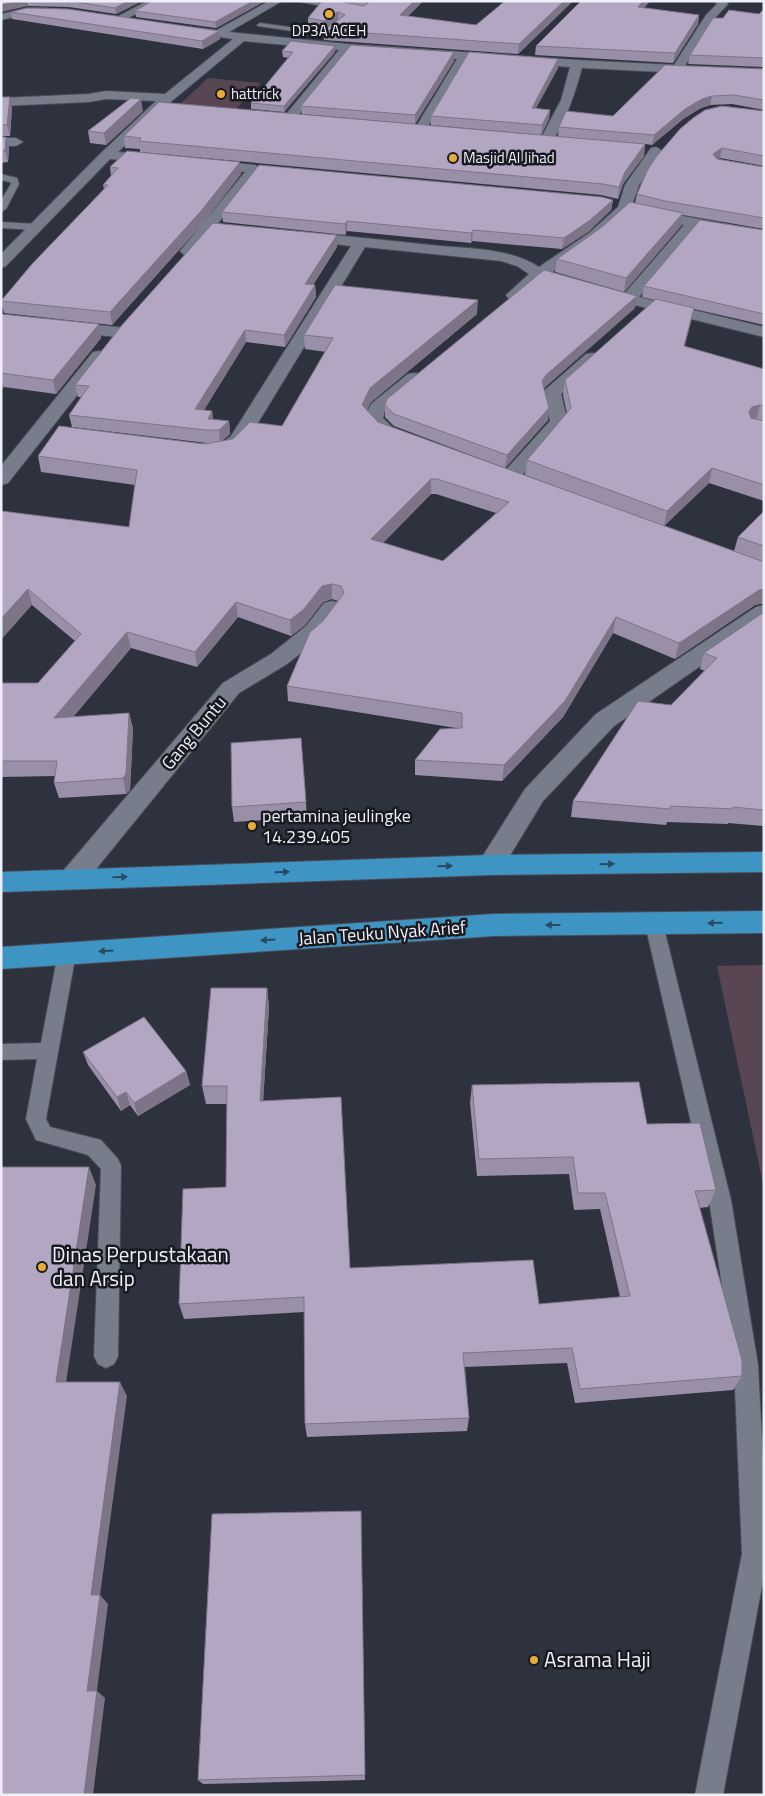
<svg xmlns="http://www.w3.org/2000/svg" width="765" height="1796" font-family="'Titillium Web',sans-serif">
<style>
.green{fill:#584752}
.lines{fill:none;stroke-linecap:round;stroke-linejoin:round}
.service-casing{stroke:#4a4d58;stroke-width:2}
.minor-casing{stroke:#4a4d58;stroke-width:2}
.trunk-casing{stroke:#4a4d58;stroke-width:2}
.service{fill:#787d8b;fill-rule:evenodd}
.minor{fill:#787d8b;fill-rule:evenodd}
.trunk{fill:#3e94c3;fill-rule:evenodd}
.wall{fill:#998fa8;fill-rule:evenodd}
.shaded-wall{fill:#7d7488}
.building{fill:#b2a6c3;stroke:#7d7488;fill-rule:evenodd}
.oneway{fill:#274b61}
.poi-dot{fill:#e8ab37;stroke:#181a20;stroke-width:2}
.labels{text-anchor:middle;stroke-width:5;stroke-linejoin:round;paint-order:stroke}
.far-poi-label{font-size:15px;fill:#eef0f9;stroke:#181a20;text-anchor:start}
.street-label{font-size:18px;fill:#eef0f9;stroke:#181a20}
.poi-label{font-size:18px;fill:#eef0f9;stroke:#181a20;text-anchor:start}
.near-poi-label{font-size:21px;fill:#eef0f9;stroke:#181a20;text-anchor:start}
</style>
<rect width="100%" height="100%" fill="#2e323e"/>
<g class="green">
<polygon points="208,78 261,83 235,110 179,105"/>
<polygon points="764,965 764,1188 717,966"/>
</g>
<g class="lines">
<g class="service-casing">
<g id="service">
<polygon points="296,1 313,1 346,8 343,10"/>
<polygon points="260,23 326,32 330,34 326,36 258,26 257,25"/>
<polygon points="1,174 17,178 19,184 6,209 1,212 1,200 11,184 10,182 1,180"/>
<polygon points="1,222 36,224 41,227 36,230 1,228"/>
<polygon points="654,917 660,919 663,924 731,1200 758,1365 764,1480 764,1575 723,1795 695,1795 742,1554 734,1365 709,1200 645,924 648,919"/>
<polygon points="67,946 73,948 76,953 46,1119 50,1127 101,1140 118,1159 121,1166 118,1356 114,1364 106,1368 98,1364 94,1356 101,1169 88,1155 36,1140 26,1119 37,1059 1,1060 1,1044 41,1043 58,953 61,948"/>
</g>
</g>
<g class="minor-casing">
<g id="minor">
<polygon points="147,1 161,1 122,21 114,21 113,19"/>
<path d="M269,1H282L229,32L347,44L577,60L674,65L706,15L717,4L714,1H726L728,4L714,19L685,66L764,69V77L582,68C578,83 561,140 547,144L540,140L561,100L570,67L468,59L426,130L420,134L414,130L457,59L350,51L294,121L289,122L283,118L339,50L244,41L161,110L118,152L159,156L166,160L164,163L159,164L110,159L6,266L1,268V254L102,152L156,101L106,99L89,102L1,106V98L89,94L106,91L165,94L233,39L182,31L176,28L178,26L217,30Z"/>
<polygon points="28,8 48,8 53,11 48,14 28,14 1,20 1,14"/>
<polygon points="1,138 16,138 23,142 16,146 1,146"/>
<path d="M656,147L663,151L639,185L630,211L599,239L551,273L563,276L565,279L563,282L557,284L542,280C532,288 522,302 508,298L506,295L529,274L517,266L501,261L365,247L245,444C236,450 230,456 218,453L215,449L231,436L351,246L301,240L296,239L294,236L296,233L301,232C345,236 387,240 431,245C466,249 508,247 539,267L589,233L618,207L625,185L651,148Z"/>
<polygon points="204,160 255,165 262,169 193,254 183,254 180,251 245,172 199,167 197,164 199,161"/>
<polygon points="645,209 764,231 764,240 698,228 639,297 764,327 764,337 594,295 592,292 594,289 600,287 625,293 684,225 640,216 638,213 640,210"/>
<polygon points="1,315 117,327 123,328 125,332 123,336 117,337 1,325"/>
<polygon points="99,351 105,352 108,356 105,360 8,483 1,485 1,466 93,352"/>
<polygon points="592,353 598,354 601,358 598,362 561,394 568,422 566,426 516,482 509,484 502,482 499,478 502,474 550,421 543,393 546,389 586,354"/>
<path d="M414,373L420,374L423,378L385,410L383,418L393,428L408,434L410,438L408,442C390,446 373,433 364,419L371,404L408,374Z"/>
<polygon points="332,601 340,603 343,608 322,636 287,664 239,693 83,885 73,888 63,885 59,878 63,871 223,683 271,654 306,626 324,603"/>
<polygon points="764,605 764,622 614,726 543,801 500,872 490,875 480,872 477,865 525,789 596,714 756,607"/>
</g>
</g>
<g class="trunk-casing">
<g id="trunk">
<polygon points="764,852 764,872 490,875 1,892 1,872 490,855"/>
<polygon points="764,911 764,933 494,936 1,969 1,947 494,914"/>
</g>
</g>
<use href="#service" class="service"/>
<use href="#minor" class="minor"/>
<use href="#trunk" class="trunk"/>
</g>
<g class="wall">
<polygon points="1,1 142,1 116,14 69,7 28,6"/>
<polygon points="265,1 216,28 136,17 135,11"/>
<polygon points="322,1 423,1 408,16 476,25 573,1 518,54 324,40 324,30 308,28 308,18"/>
<polygon points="581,1 650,1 644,8 699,15 698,24 673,63 535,55 536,46"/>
<polygon points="764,9 764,67 688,64 690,55 723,18 759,14"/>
<polygon points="11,12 220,39 203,49 12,19"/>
<polygon points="335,46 335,52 284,112 251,109 251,103 289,58 283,57 282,51"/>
<polygon points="558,59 558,68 536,108 550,110 549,119 541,135 431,125 431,116"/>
<polygon points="454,61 415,124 302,114 301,106"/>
<polygon points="764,69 764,110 732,104 710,105 701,108 683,119 652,145 645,144 644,156 623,184 618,199 601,195 140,152 140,149 125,148 124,136 558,136 559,127 613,116"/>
<polygon points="1,97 12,108 10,136 1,136"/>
<polygon points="143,111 106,145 90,143 88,131"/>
<polygon points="764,111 764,166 720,158 718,159 764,167 764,229 683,215 681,226 624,292 555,272 557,259 635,203 637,194"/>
<polygon points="1,137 9,148 8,162 1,163"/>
<polygon points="240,162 241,174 203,223 112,325 4,313 1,301 104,189 103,185 111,176 110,167"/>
<polygon points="613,200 611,210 588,232 562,249 472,241 471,243 347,231 345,235 223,222 222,212"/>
<path d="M764,230V325L694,309L684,347L764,369V501L709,483L664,526L734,551L738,537L764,511V603L755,605L675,659L613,633L563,717L502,781L415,775V760L456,728L288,701L287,686L323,621L338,601L332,599L323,602L305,625L291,636L238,617L197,667L131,648L73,717L129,713L133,729L130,790L126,794L59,798L54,783L55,776L1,777V683H38L75,641L32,605L1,511L129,527L135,485L41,472L38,456L207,443L72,427L69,415L81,397H78L75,385L337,247L313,285H315L316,297L285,347L246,342L204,410L212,411L213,419L229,421L230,434L222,441L233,439L282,426L326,352L305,349L304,335L477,314L370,403L367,410L378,422L592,500L525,475L527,460L567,413L563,395L565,380L655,300L642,297L644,286ZM431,494H436L496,513L443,561L383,543Z"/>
<polygon points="635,308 544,388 548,420 505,468 394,426 385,417 385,405"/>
<polygon points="1,314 99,324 101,338 56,394 4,387 1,389"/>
<polygon points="764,612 763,826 728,823 728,824 667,822 666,825 571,817 573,801 705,671 700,669 704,653"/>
<polygon points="301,738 307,817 234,822 232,807"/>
<polygon points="267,988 269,1007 263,1101 350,1268 539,1304 620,1297 600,1209 574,1210 569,1174 477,1176 470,1103 472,1085 647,1124 716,1190 708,1207 699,1208 742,1376 733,1390 575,1403 567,1363 465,1367 469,1418 467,1431 307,1437 305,1424 304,1312 184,1319 179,1304 226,1187 227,1104 206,1104 202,1086"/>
<polygon points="83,1052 186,1071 190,1085 138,1116 130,1105 121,1111 88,1065"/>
<polygon points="361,1511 365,1780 203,1784 198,1780"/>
</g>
<g class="shaded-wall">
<polygon points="21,1 27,1 28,6 1,12 1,5"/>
<polygon points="128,1 142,1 116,14 115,8"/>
<polygon points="253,1 265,1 216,28 215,22"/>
<polygon points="414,1 423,1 400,25 400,15"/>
<polygon points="564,1 573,1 518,54 519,44"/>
<polygon points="643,1 650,1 636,16 638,7"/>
<polygon points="338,12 338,21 325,30 324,21"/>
<polygon points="699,15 698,24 673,63 675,53"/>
<polygon points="219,31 220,39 203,49 202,41"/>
<polygon points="335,46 335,52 284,112 284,106"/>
<polygon points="454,52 454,61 415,124 415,115"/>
<polygon points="558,59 558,68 531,117 532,108"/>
<polygon points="712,96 710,105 701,108 683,119 652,145 654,135 685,109 702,99"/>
<polygon points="10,97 12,108 10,136 7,125"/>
<polygon points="141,99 143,111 106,145 104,133"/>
<polygon points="550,110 549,119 541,135 542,125"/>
<polygon points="6,137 9,148 8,162 5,151"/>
<polygon points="645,144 644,156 623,184 618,199 619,187 625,172"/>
<polygon points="722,148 720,158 711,164 713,154"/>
<polygon points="240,162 241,174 203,223 112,325 110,312"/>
<polygon points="613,200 611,210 588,232 562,249 564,238"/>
<polygon points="683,213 681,226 624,292 626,278"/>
<polygon points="347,221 347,231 345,235 345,224"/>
<polygon points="473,230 472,241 471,243 471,233"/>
<polygon points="337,235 337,247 305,296 305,284"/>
<polygon points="315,285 316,297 285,347 284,335"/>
<polygon points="637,296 635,308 544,388 542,381 546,375"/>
<polygon points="478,300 477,314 370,403 363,420 362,405 370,388"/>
<polygon points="694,308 691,322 681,361 684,346"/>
<polygon points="99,324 101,338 56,394 53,380"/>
<polygon points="245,330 246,342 197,421 195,409"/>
<polygon points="1,378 4,387 1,389"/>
<polygon points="760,405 756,420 748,422 749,412 752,407"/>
<polygon points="549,408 548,420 505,468 507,455"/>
<polygon points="212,411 214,423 210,431 208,419"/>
<polygon points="229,421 230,434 220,442 219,430"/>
<polygon points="712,468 709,483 664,526 667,511"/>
<polygon points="431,479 431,494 371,555 371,539"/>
<polygon points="332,584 332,599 323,602 305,625 291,636 290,620 322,586"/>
<polygon points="28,589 32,605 1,640 1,619"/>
<polygon points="764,589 764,603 755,605 675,659 679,643 759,590"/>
<polygon points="236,602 238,617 197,667 195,652"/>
<polygon points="616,617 613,633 563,717 502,781 504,765"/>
<polygon points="127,632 131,648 59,734 54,718"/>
<polygon points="129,713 133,729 130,790 126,794 123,778"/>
<polygon points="267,988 269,1007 262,1119 260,1101"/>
<polygon points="186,1071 190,1085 138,1116 134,1103"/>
<polygon points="126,1092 130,1105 121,1111 117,1097"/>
<polygon points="89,1167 96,1185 64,1396 56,1382"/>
<polygon points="120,1382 127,1396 100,1595 108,1604 96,1698 87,1691 91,1595"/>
<polygon points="361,1511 361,1522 365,1780 365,1775"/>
<polygon points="97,1691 105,1698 93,1795 84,1795"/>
</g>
<g class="building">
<polygon points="1,1 21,1 1,5"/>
<polygon points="70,1 128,1 115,8"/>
<polygon points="152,1 253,1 215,22 135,11"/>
<polygon points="322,1 338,1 364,6 368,3 368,1 414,1 400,15 476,25 505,1 564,1 519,44 324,30 345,15 338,12 324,21 308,18"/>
<polygon points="581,1 643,1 638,7 699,15 675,53 536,46"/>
<polygon points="27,8 68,9 219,31 202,41 11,12"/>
<polygon points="764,9 764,58 690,55 713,18 723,18 729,10 759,14"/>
<polygon points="291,41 335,46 284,106 251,103 293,52 282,51"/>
<polygon points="351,45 454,52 415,115 301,106"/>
<polygon points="469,52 558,59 532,108 550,110 542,125 431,116"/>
<polygon points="665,65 764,69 764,100 734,95 712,96 702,99 685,109 654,135 559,127 566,111 613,116"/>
<polygon points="1,97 10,97 7,125 1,125"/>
<polygon points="131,98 141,99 104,133 88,131"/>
<polygon points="159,102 645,144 625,172 619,187 603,184 139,141 141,138 124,136"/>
<polygon points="722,106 764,111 764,156 722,148 713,154 717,159 764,167 764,218 665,201 637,194 647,171 656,157 680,129 693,118 705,110"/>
<polygon points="1,137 6,137 5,151 1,151"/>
<polygon points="127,151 240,162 201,211 110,312 1,301 32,264 108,185 103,185 118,168 110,167"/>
<polygon points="259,165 602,197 613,200 589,221 564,238 473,230 471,233 347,221 345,224 222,212"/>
<polygon points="630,202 683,213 626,278 557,259 602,227"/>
<polygon points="700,220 764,230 764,314 644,286"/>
<polygon points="213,223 337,235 305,284 315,285 284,335 245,330 195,409 212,411 208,419 229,421 219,430 206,430 69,415 89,386 75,385 122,325"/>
<polygon points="544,270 637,296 546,375 542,381 549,408 507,455 394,414 385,405 387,399"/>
<path d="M335,285L478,300L370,388L362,405L378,422L764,562V589L759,590L679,643L616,617L565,701L504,765L415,760L440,729L462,728V713L287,686L310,632L323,621L344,593L341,586L332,584L322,586L304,609L290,620L236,602L195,652L127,632L54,718L129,713L126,774L123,778L54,783L57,761H1V683H38L81,634L28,589L1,619V511L129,527L137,470L38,456L59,426L205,444L233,439L250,422L282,426L333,338L304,335ZM431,479H437L509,502L443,561L371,539Z"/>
<polygon points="656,299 694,308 684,346 764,369 764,406 760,405 752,407 749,412 751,418 764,421 764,485 712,468 667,511 527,460 571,408 565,380"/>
<polygon points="1,314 99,324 53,380 1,373"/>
<polygon points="764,511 764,546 738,537"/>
<polygon points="764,612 764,810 733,807 733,809 670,806 670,809 573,801 638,701 671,705 717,658 704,653"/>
<polygon points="301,738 306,802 232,807 231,743"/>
<polygon points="211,988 267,988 260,1101 341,1097 350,1268 533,1260 539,1304 630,1296 605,1193 578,1193 573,1157 479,1159 472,1085 639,1082 647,1124 700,1123 716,1190 695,1191 742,1360 742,1376 580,1389 572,1348 463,1353 469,1418 305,1424 304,1297 179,1304 183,1189 226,1187 227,1086 202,1086"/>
<polygon points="144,1017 186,1071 134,1103 126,1092 117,1097 83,1052"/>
<polygon points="1,1167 89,1167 56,1382 120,1382 91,1595 100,1595 87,1691 97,1691 84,1795 1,1795"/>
<polygon points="361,1511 365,1775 198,1780 212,1514"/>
</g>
<defs><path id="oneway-solid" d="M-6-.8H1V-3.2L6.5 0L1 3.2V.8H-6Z" transform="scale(1.25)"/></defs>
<g class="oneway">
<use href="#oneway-solid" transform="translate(607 864) rotate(-1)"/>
<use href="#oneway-solid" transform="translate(445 866) rotate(-2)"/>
<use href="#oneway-solid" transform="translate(282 872) rotate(-2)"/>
<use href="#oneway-solid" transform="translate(120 877) rotate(-2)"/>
<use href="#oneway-solid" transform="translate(715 923) rotate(179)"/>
<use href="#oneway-solid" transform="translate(553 925) rotate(180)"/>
<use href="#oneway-solid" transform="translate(268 940) rotate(176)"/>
<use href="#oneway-solid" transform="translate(106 951) rotate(176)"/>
</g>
<g class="poi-dot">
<circle cx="329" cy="14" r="5"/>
<circle cx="221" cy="94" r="5"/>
<circle cx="453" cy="158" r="5"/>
<circle cx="252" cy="826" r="5"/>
<circle cx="42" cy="1267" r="5"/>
<circle cx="534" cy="1660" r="5"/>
</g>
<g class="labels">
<g class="far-poi-label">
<text x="329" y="36" text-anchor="middle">DP3A ACEH</text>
<text x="231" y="99">hattrick</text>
<text x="463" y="163">Masjid Al Jihad</text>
</g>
<g class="street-label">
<text transform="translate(194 733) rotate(-50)" y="6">Gang Buntu</text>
<text transform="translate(382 933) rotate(-4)" y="6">Jalan Teuku Nyak Arief</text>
</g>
<g class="poi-label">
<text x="262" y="822">pertamina jeulingke<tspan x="262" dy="21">14.239.405</tspan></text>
</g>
<g class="near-poi-label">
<text x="52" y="1262">Dinas Perpustakaan<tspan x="52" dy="24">dan Arsip</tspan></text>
<text x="544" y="1667">Asrama Haji</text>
</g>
</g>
<rect width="765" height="1796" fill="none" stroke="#eef0f9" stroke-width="5"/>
</svg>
